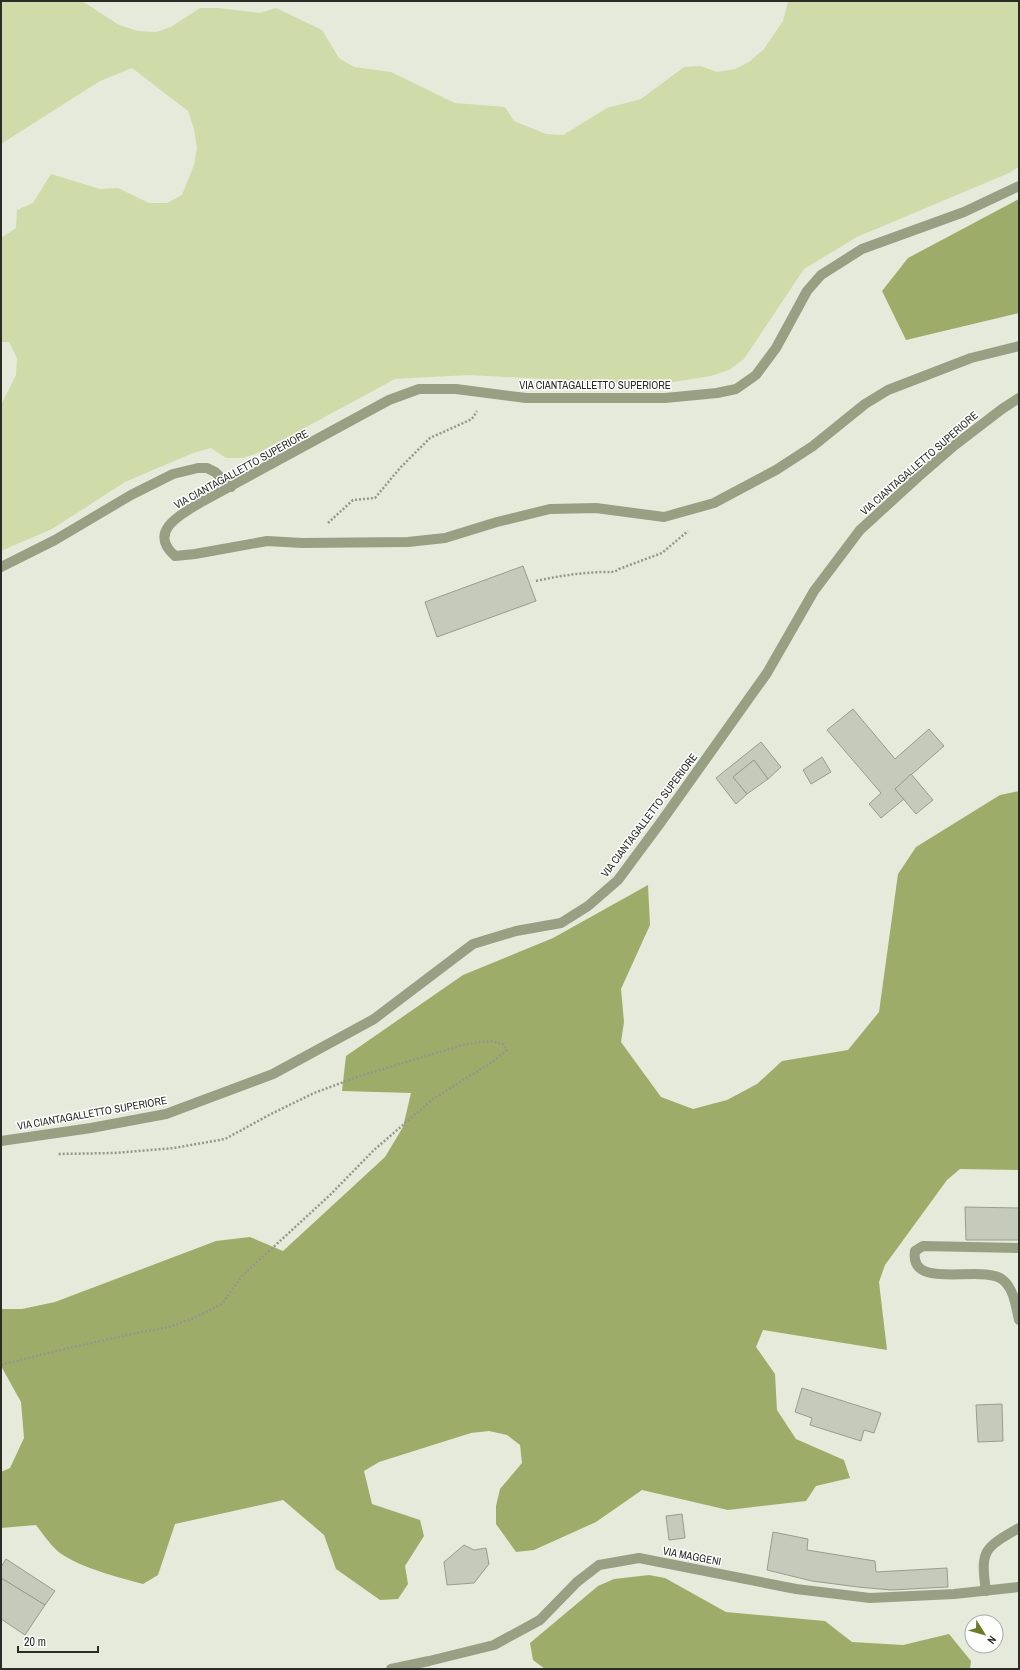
<svg xmlns="http://www.w3.org/2000/svg" width="1020" height="1670" font-family="'Archivo Narrow',sans-serif">
<style>
.green{fill:#d0dbaa}
.forest{fill:#9eac69}
.building{fill:#c6cabb;stroke:#999c8e}
.lines{fill:none;stroke-linecap:round;stroke-linejoin:round}
.path{stroke:#94978c;stroke-width:2.5;stroke-dasharray:2 2;stroke-linecap:butt}
.service{stroke:#999f83;stroke-width:10}
.minor{stroke:#999f83;stroke-width:10}
.labels{text-anchor:middle;stroke-width:3;stroke-linejoin:round;paint-order:stroke}
.street-label{font-size:11px;fill:#2b2c26;stroke:#fff}
</style>
<rect width="100%" height="100%" fill="#e6eadb"/>
<polygon class="green" points="1,1 82,1 119,25 138,31 156,32 171,27 200,8 218,8 260,13 276,8 322,30 339,58 354,67 391,72 455,103 505,107 514,121 546,134 563,135 607,108 641,99 684,67 701,66 717,72 735,69 749,62 764,49 783,21 788,1 1019,1 1019,167 1009,173 857,237 804,269 744,359 729,370 711,376 655,385 469,375 395,379 260,452 243,458 226,458 211,448 193,453 125,482 52,529 1,551 1,405 16,375 17,358 9,342 1,342 1,238 16,228 17,210 33,203 51,174 100,189 118,188 149,203 167,203 182,195 194,165 197,148 194,129 188,111 132,68 100,81 1,144"/>
<g class="forest">
<polygon points="1019,199 1019,313 906,340 882,291 908,258"/>
<path d="M1019,791V1170L960,1169L947,1180L885,1265L879,1282L887,1350L763,1330L756,1347L775,1374L777,1410L796,1439L844,1460L850,1478L816,1486L806,1501L728,1510L642,1490L596,1522L534,1550L516,1552L496,1524V1506L500,1489L522,1463L520,1445L507,1435L489,1431L471,1433L379,1462L364,1471L372,1504L420,1520L424,1536L405,1566L408,1584L398,1599L380,1600L336,1569L324,1535L283,1500L175,1524L158,1575L143,1584C120,1578 79,1567 60,1553C51,1546 43,1534 36,1525L1,1528V1472L10,1468L24,1438L21,1402L1,1366V1309H22L55,1302L216,1241L250,1237L283,1251L385,1157L403,1127L411,1093L342,1091L346,1056L463,975L553,938L648,885L650,925L621,989L624,1022L621,1042L661,1097L693,1109L727,1100L757,1084L782,1061L848,1050L879,1012L898,874L916,847L1000,795Z"/>
<polygon points="649,1575 665,1578 726,1612 825,1621 852,1642 903,1645 949,1634 971,1661 970,1669 545,1669 533,1660 530,1643 598,1586 614,1579"/>
</g>
<g class="building">
<polygon points="523,566 536,601 437,637 425,602"/>
<polygon points="853,709 895,759 929,729 944,746 895,789 904,799 881,818 869,804 881,793 827,730"/>
<polygon points="761,742 781,767 768,779 754,760 733,777 747,794 736,804 716,778"/>
<polygon points="822,757 831,772 811,784 803,770"/>
<polygon points="754,760 768,779 747,794 733,777"/>
<polygon points="911,774 933,800 916,814 895,789"/>
<polygon points="965,1207 1019,1208 1019,1240 966,1240"/>
<polygon points="802,1388 881,1413 874,1433 864,1430 861,1441 810,1425 812,1418 795,1412"/>
<polygon points="1002,1404 1003,1441 978,1442 976,1405"/>
<polygon points="682,1514 685,1538 669,1540 666,1516"/>
<polygon points="773,1532 808,1539 807,1550 875,1561 876,1572 947,1568 948,1587 891,1590 858,1587 812,1581 767,1570"/>
<polygon points="464,1545 474,1550 486,1548 489,1564 474,1583 447,1585 444,1562"/>
<polygon points="6,1559 55,1591 45,1605 1,1578 1,1567"/>
<polygon points="1,1578 45,1605 25,1635 1,1619"/>
</g>
<g class="lines">
<g class="path">
<polyline points="328,523 353,500 375,498 400,468 430,438 472,419 477,411"/>
<path d="M536,581C558,576 579,573 601,572C608,572 614,573 619,569L662,553L688,531"/>
<polyline points="1,1365 69,1348 136,1333 169,1327 194,1318 222,1304 242,1276 330,1195 374,1150 433,1099 492,1062 507,1050 503,1044 490,1041 466,1044 360,1076 314,1093 271,1114 225,1139 174,1148 115,1153 57,1154"/>
</g>
<g class="service">
<polyline points="1,567 55,540 131,495 173,474 198,468 207,468 215,472 231,487"/>
<path d="M1019,1248L923,1246L915,1251C909,1292 983,1263 1003,1280C1014,1289 1016,1307 1019,1320"/>
<path d="M986,1591C980,1550 984,1548 1019,1528"/>
</g>
<g class="minor">
<path d="M1019,186L964,212L862,249L821,275L807,291L776,348L756,375L736,389L717,393L665,398H526L456,389H419L389,400L203,501C184,513 146,530 175,556L195,554L267,541L302,543L408,542L445,538L497,522L550,509L596,508L664,517L714,503L776,470L813,446L865,404L888,390L971,358L1019,346"/>
<polyline points="1,1141 91,1128 166,1114 273,1074 374,1019 473,944 516,931 561,923 588,906 618,880 661,822 767,673 814,591 860,530 918,477 955,445 1002,409 1019,398"/>
<polyline points="391,1669 429,1661 494,1645 540,1620 577,1582 599,1565 639,1558 796,1589 870,1598 954,1594 1019,1587"/>
</g>
</g>
<g class="labels">
<g class="street-label">
<text x="595" y="389">VIA CIANTAGALLETTO SUPERIORE</text>
<text transform="translate(919 463) rotate(-41)" y="4">VIA CIANTAGALLETTO SUPERIORE</text>
<text transform="translate(241 469) rotate(-29)" y="4">VIA CIANTAGALLETTO SUPERIORE</text>
<text transform="translate(649 815) rotate(-53)" y="4">VIA CIANTAGALLETTO SUPERIORE</text>
<text transform="translate(92 1113) rotate(-10)" y="4">VIA CIANTAGALLETTO SUPERIORE</text>
<text transform="translate(692 1556) rotate(11)" y="4">VIA MAGGENI</text>
</g>
</g>
<rect width="1020" height="1670" fill="none" stroke="#2b2c26" stroke-width="4"/>
<g transform="translate(984 1634) rotate(127)"><circle r="19" fill="#ffffff" stroke="#aaaba8"/>
<path d="M0-3L7 15L0 10L-7 15Z" fill="#6d7a27"/>
<text y="-6" font-size="11" font-weight="bold" text-anchor="middle" fill="#2b2c26">N</text>
</g>
<path d="M18 1646v6h80v-6" fill="none" stroke="#2b2c26" stroke-width="2"/>
<text x="24" y="1646" font-size="12" fill="#2b2c26" stroke="#ffffff" stroke-width="3" paint-order="stroke">20 m</text>
</svg>
